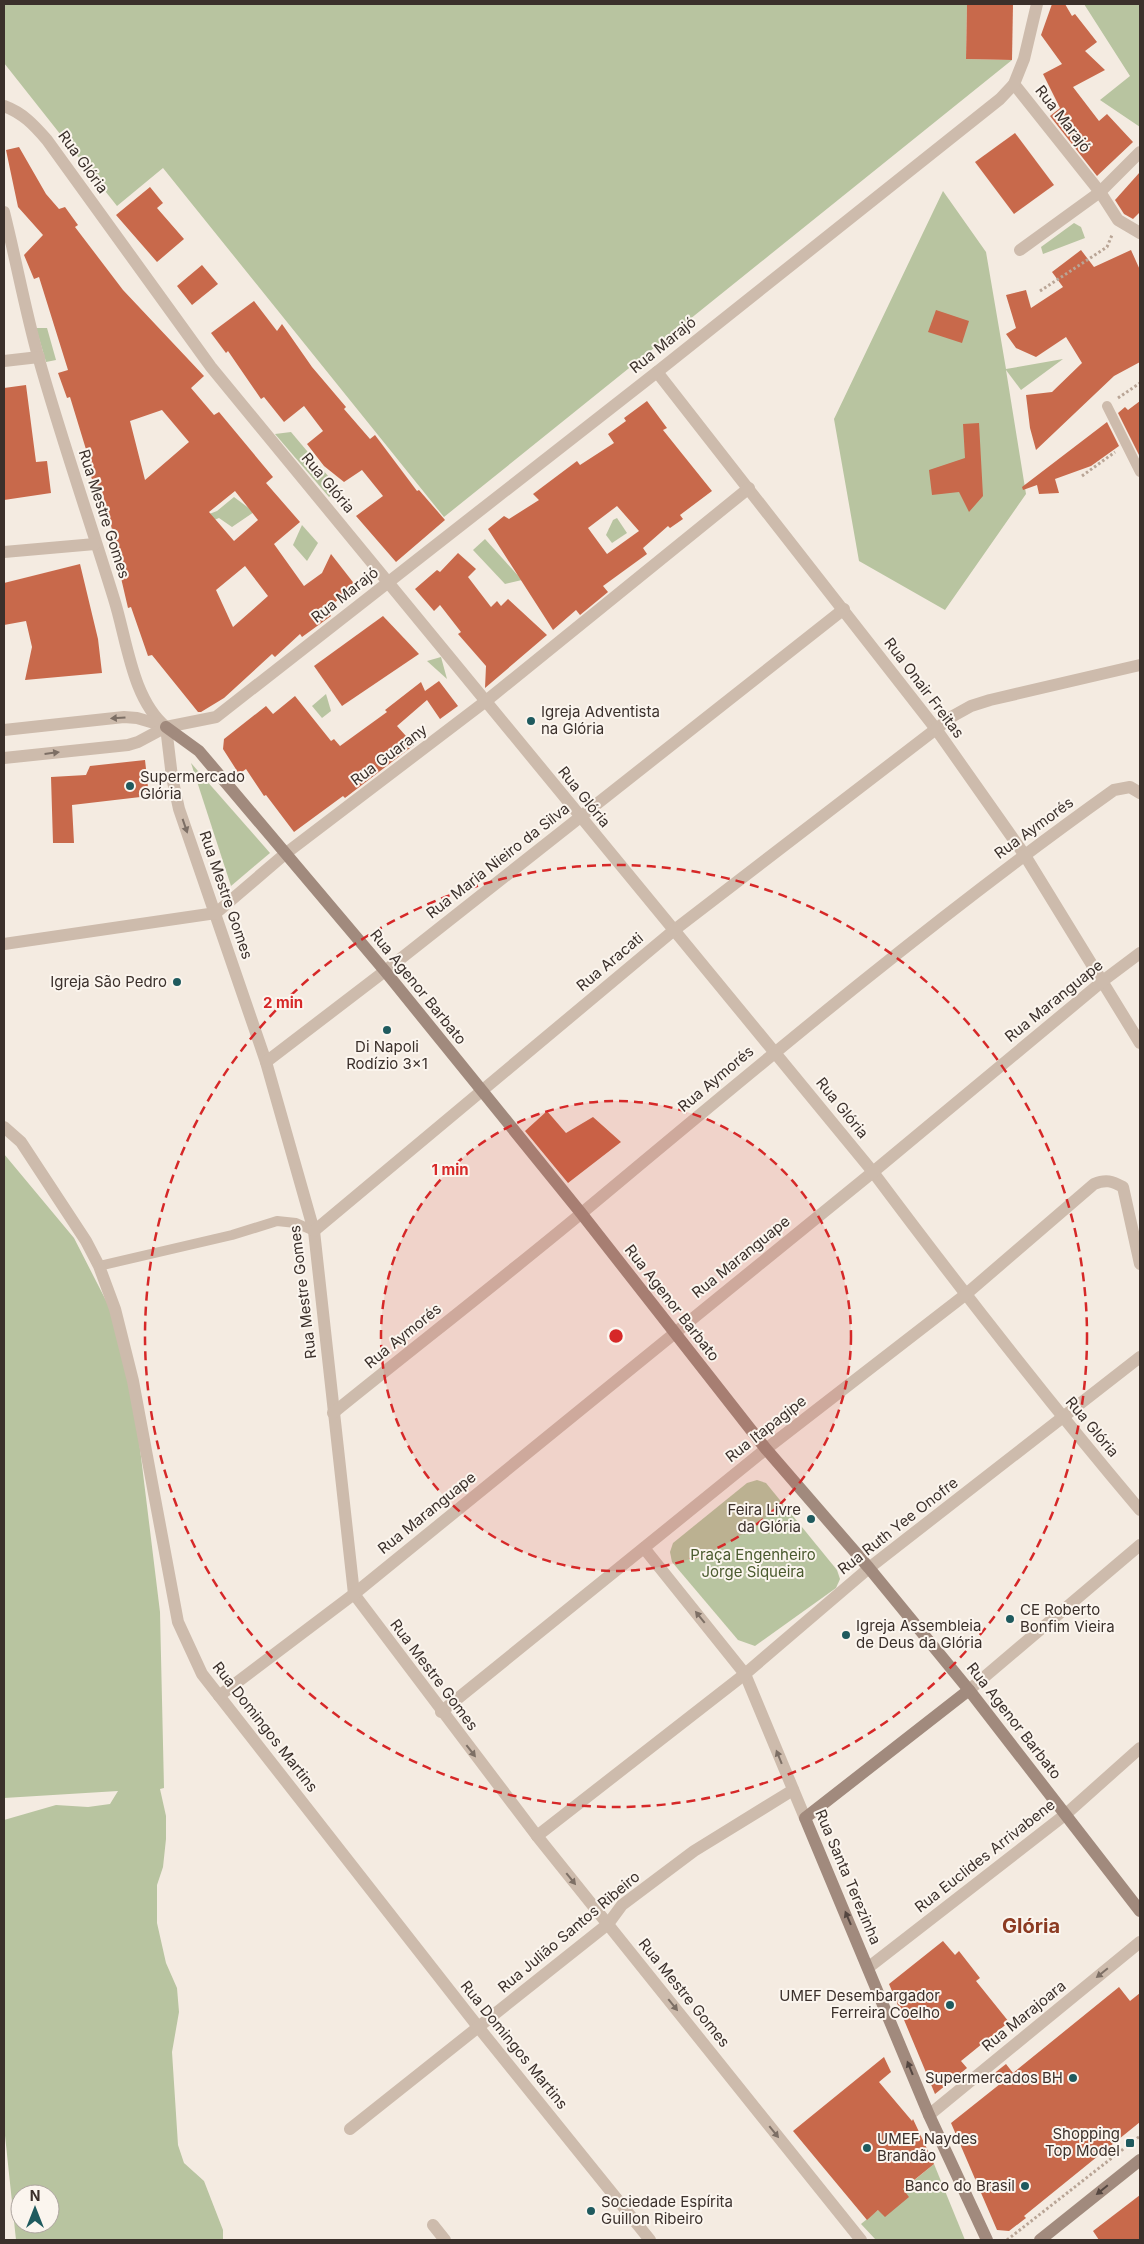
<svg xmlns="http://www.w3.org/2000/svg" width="1144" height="2244" font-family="Inter,sans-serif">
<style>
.green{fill:#b8c4a0;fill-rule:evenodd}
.building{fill:#c8694b;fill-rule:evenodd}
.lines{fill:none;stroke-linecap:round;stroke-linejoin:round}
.path{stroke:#b9a596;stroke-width:3;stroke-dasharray:2.5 2.5;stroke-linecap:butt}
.lane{stroke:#cdbbac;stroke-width:10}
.street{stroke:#cdbbac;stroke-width:12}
.secondary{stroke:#a18a7d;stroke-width:12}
.oneway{fill:#7d6f65}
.oneway2{fill:#544640}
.ring{fill:none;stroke:#d62828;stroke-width:2.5;stroke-dasharray:9 6}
.poi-dot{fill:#1f5a5e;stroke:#fbf5ee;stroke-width:2}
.labels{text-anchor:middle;stroke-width:4;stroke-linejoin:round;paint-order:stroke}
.street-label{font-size:15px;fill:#3b302b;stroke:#fbf5ee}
.poi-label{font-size:15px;fill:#3b302b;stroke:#fbf5ee;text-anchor:start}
.park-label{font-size:15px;fill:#4a5a2e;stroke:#fbf5ee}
.district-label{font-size:20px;font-weight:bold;fill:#8c3b22;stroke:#fbf5ee}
.centre{fill:#d62828;stroke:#fbf5ee;stroke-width:2.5}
.ring-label{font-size:15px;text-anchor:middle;font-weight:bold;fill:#d62828;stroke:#fbf5ee;stroke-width:4;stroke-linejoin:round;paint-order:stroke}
</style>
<rect width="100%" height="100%" fill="#f4ebe1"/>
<g class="green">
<polygon points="4,4 967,4 966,59 1012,60 444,517 163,168 117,206 4,63"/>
<polygon points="1084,4 1140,4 1140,127 1100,100 1130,76"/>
<polygon points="943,191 986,252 1006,369 1063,359 1021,390 1006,370 1026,494 945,610 859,561 834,419"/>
<polygon points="1074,223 1081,227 1085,238 1043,254 1041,247"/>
<polygon points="36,328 47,328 56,360 46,362"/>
<polygon points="291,432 339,489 329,497 275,434"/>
<polygon points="234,497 254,512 232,527 219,518 202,525 204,516 217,511"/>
<polygon points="617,518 627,533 612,543 606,535 613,520"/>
<polygon points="302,525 318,543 307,561 293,545"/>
<polygon points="485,539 522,580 505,584 473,550"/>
<polygon points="441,657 447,679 427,661"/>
<polygon points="326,694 331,711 322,718 312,706"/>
<polygon points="191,763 270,853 231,886"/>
<path d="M4,1154L74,1238L119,1326L135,1408L160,1612L164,1788L160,1789L166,1816V1839L163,1867L157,1885V1923L166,1963L177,1988L179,2012L172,2052L178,2145L184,2163L204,2181L223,2230V2240H16L4,2126V1820L56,1805L88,1807L110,1804L118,1791L4,1798ZM20,2194H50V2224H20Z"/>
<polygon points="757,1480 766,1483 837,1570 840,1579 836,1588 755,1646 738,1640 672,1562 670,1552 673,1543 747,1483"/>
<polygon points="934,2164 965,2240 876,2240 861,2224"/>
</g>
<g class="building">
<polygon points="967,4 1013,4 1012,60 966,59"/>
<polygon points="1052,4 1065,4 1072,16 1075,14 1097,42 1085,51 1105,70 1073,87 1099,121 1107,114 1133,142 1097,176 1050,116 1060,108 1043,74 1062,64 1041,35"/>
<polygon points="1015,133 1054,185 1014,214 975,162"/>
<path d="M19,147L46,194L59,209L65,207L78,225L75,227L123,290L204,376L191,388L214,415L219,412L273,477L266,483L300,522L274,544L304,586L322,573L331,554L356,586L326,609L331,616L302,637L300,634L275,657L272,654L224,698L201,712H198L152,655L148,656L131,607L128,608L118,565L121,564L102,491L96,492L89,470L92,469L70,397L67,398L58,373L68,370L39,277L34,279L24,255L43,235L18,207L6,150ZM162,410L189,442L145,480L130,421ZM235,491L258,520L234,541L209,512ZM245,566L268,596L233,627L216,590Z"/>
<polygon points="1140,172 1140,212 1133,219 1124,214 1115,200"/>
<polygon points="150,187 163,203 157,208 184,239 157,262 116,215"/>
<polygon points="1081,250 1094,267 1131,250 1140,270 1140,362 1114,376 1036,450 1030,428 1026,395 1052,392 1082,363 1066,337 1036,357 1016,348 1006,334 1016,328 1006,295 1026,290 1031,308 1063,287 1052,272"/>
<polygon points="202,265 218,284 192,305 177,286"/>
<polygon points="254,301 277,331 282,324 312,367 346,407 344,409 370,439 375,435 417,491 419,490 445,520 396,562 356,516 383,496 362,470 344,482 324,466 307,444 323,431 304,406 284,422 264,397 261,399 228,351 226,353 211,333"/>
<polygon points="936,310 969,321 962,343 928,332"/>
<polygon points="26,385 36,462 47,461 51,493 4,500 4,388"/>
<path d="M647,401L667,428L663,430L712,491L680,515L683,519L670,528L668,526L643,548L647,554L603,586L608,592L580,615L576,610L553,630L488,529L504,516L509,519L539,500L533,494L577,461L580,465L614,443L608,434L626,421L624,418ZM617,506L639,531L607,554L588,528Z"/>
<polygon points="1140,401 1140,457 1118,413 1125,407 1128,410"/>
<polygon points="1107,422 1119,446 1091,466 1055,479 1059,493 1039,494 1037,485 1023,490 1022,487"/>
<polygon points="979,423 983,496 969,512 959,492 932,495 929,470 965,458 963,424"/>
<polygon points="458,553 476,569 468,577 491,607 497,601 501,606 508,599 547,635 485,688 486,666 458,634 461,632 440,605 434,611 415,589 437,570 440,572"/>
<polygon points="80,564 98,639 102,673 25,680 32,647 26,621 4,625 4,583"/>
<polygon points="383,616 419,654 342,706 314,666"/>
<polygon points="439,681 458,706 440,719 427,700 397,726 414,745 345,798 343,796 294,832 266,795 264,796 246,769 239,774 223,749 224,739 266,706 273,714 295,696 331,741 334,739 340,746 387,712 385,710 421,682 425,691"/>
<polygon points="145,760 149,796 72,805 74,843 53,843 51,777 86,775 90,766"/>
<polygon points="547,1111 566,1133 593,1117 621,1142 568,1183 525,1131"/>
<polygon points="943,1941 955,1955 959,1951 980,1978 976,1981 1009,2022 961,2061 967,2068 935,2094 889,1984"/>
<polygon points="1119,1987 1130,2001 1140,1993 1140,2122 1024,2216 1026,2218 1009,2231 997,2230 951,2123 1000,2084 992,2075 1006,2064 1013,2073"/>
<polygon points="884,2057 891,2072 879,2082 912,2121 913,2119 934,2164 903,2189 909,2197 885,2217 878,2210 867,2220 793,2131"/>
<polygon points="1140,2195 1140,2240 1099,2240 1093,2231"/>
</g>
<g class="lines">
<g class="path">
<polyline points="1040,291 1107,247 1112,235"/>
<polyline points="1118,398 1140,383"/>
<polyline points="1082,476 1115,452"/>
<polyline points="1007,2240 1140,2136"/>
</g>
<g class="lane">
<polyline points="1107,406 1140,472"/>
<polyline points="99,1266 232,1235 277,1221 296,1223 314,1231"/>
</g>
<g class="street">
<polyline points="1014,84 1100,192 1118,220 1140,233"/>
<path d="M4,106C23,113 34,125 47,140L211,367L873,1172C959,1287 1047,1400 1140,1510"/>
<path d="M4,212C16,260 25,309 38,356C61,438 89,518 114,599C127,640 132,699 166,727L172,777L179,809L266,1062L314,1231L354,1594L537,1836L861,2240"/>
<polyline points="1020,250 1100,192 1140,152"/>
<polyline points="4,361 39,357"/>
<polyline points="657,372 936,729 1024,854 1140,1043"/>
<polyline points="4,552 95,544"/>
<polyline points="4,730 124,717 137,718 161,725"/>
<polyline points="4,758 128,745 138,742 166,727 216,717 657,372 1000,99 1014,84 1024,59 1037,4"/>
<polyline points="4,944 216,913 285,854 486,701 749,488"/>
<polyline points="266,1062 385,971 844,609"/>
<polyline points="4,1127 21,1142 86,1241 99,1266 115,1309 133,1381 178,1622 202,1674 479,2028 650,2240"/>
<polyline points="314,1231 673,931 953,716 971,706 990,700 1140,665"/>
<path d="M333,1413C416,1346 501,1280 583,1212C757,1067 930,921 1114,790L1130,787L1140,793"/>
<polyline points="644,1548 745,1674 805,1818"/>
<polyline points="969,1690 1140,1545"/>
<polyline points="219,1696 354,1594 873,1172 1104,980 1140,953"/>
<path d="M441,1712L766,1449L965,1295L1094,1184C1106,1179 1112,1181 1123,1187L1140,1264"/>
<polyline points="537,1836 745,1674 869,1568 1140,1357"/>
<polyline points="869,1967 1066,1814 1140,1748"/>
<polyline points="929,2115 1140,1942"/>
<polyline points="350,2129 608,1924 622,1905 694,1851 793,1790"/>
<polyline points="433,2225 445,2240"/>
</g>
<g class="secondary">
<polyline points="166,727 199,751 385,971 581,1213 766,1449 869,1568 969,1690 1140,1911"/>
<polyline points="969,1690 805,1818 929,2115 987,2240"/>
<polyline points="1040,2240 1140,2160"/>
</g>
</g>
<defs><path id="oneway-solid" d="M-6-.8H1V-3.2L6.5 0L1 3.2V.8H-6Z" transform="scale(1.25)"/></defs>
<g class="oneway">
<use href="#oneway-solid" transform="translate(118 718) rotate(176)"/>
<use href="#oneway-solid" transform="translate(52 753) rotate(-7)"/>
<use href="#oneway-solid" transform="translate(185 826) rotate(71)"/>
<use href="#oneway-solid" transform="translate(700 1617) rotate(-129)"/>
<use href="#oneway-solid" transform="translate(471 1751) rotate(52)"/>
<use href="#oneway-solid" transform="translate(779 1757) rotate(-112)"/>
<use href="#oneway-solid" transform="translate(571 1879) rotate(51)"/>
<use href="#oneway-solid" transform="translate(1102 1973) rotate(141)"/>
<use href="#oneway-solid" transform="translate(673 2005) rotate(51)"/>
<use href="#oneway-solid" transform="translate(774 2132) rotate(51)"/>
</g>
<g class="oneway2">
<use href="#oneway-solid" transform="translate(848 1918) rotate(-113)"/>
<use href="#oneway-solid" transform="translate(910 2068) rotate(-112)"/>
<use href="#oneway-solid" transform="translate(1102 2190) rotate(141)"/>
</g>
<circle cx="616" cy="1336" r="235" fill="#d62828" fill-opacity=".12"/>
<g class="ring">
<circle cx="616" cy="1336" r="235"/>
<circle cx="616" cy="1336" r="471"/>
</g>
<g class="poi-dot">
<circle cx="531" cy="721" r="5"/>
<circle cx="130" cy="786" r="5"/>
<circle cx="177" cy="982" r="5"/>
<circle cx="387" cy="1030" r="5"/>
<circle cx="811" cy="1519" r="5"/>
<circle cx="1010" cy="1619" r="5"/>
<circle cx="846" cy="1635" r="5"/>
<circle cx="950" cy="2005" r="5"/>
<circle cx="1073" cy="2078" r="5"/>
<rect x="1125" y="2138" width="10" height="10" rx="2.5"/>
<circle cx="867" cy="2148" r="5"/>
<circle cx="1025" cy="2186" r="5"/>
<circle cx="591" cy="2211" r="5"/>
</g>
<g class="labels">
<g class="street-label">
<text transform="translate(1063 119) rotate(52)" y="5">Rua Marajó</text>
<text transform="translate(83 162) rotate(54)" y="5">Rua Glória</text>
<text transform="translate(663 345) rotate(-39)" y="5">Rua Marajó</text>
<text transform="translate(328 483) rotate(50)" y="5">Rua Glória</text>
<text transform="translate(104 514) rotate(72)" y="5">Rua Mestre Gomes</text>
<text transform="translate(345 595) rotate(-38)" y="5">Rua Marajó</text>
<text transform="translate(924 688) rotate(53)" y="5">Rua Onair Freitas</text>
<text transform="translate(389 755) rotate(-37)" y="5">Rua Guarany</text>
<text transform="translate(584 797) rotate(51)" y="5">Rua Glória</text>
<text transform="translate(1034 828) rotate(-36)" y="5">Rua Aymorés</text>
<text transform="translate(498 861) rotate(-38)" y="5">Rua Maria Nieiro da Silva</text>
<text transform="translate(226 895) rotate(71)" y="5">Rua Mestre Gomes</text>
<text transform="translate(610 962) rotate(-40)" y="5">Rua Aracati</text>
<text transform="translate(418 987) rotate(51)" y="5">Rua Agenor Barbato</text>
<text transform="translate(1054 1001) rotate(-39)" y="5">Rua Maranguape</text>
<text transform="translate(716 1079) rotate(-40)" y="5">Rua Aymorés</text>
<text transform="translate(842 1108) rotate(51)" y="5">Rua Glória</text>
<text transform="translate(741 1257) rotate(-39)" y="5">Rua Maranguape</text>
<text transform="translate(303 1292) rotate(-97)" y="5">Rua Mestre Gomes</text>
<text transform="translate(672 1303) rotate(52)" y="5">Rua Agenor Barbato</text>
<text transform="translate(403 1336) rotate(-39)" y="5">Rua Aymorés</text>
<text transform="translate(1092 1427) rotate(50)" y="5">Rua Glória</text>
<text transform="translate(766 1429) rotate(-38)" y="5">Rua Itapagipe</text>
<text transform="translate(427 1513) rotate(-39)" y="5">Rua Maranguape</text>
<text transform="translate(898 1526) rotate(-38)" y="5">Rua Ruth Yee Onofre</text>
<text transform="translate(434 1675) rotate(53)" y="5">Rua Mestre Gomes</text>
<text transform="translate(1014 1721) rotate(52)" y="5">Rua Agenor Barbato</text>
<text transform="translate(265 1727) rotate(52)" y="5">Rua Domingos Martins</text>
<text transform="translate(985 1856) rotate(-38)" y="5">Rua Euclides Arrivabene</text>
<text transform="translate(848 1877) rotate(67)" y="5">Rua Santa Terezinha</text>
<text transform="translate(569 1932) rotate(-40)" y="5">Rua Julião Santos Ribeiro</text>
<text transform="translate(684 1993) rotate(51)" y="5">Rua Mestre Gomes</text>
<text transform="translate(1024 2016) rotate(-39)" y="5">Rua Marajoara</text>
<text transform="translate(514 2045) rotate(51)" y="5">Rua Domingos Martins</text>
</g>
<g class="poi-label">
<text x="541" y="717">Igreja Adventista<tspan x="541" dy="17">na Glória</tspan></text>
<text x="140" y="782">Supermercado<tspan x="140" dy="17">Glória</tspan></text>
<text x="167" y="987" text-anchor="end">Igreja São Pedro</text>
<text x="387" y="1052" text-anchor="middle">Di Napoli<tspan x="387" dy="17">Rodízio 3x1</tspan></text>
<text x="801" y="1515" text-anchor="end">Feira Livre<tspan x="801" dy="17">da Glória</tspan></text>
<text x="1020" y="1615">CE Roberto<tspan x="1020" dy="17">Bonfim Vieira</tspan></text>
<text x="856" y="1631">Igreja Assembleia<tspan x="856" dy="17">de Deus da Glória</tspan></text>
<text x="940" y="2001" text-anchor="end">UMEF Desembargador<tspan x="940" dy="17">Ferreira Coelho</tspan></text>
<text x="1063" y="2083" text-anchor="end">Supermercados BH</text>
<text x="1120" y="2139" text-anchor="end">Shopping<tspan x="1120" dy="17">Top Model</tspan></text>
<text x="877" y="2144">UMEF Naydes<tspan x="877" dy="17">Brandão</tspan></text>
<text x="1015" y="2191" text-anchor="end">Banco do Brasil</text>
<text x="601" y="2207">Sociedade Espírita<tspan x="601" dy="17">Guillon Ribeiro</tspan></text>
</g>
<g class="park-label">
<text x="753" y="1560">Praça Engenheiro<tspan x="753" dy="17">Jorge Siqueira</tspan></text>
</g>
<g class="district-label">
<text x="1031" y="1933">Glória</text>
</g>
</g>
<circle cx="616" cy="1336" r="8" class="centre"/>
<g class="ring-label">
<text x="283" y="1008">2 min</text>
<text x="450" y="1175">1 min</text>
</g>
<rect width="1144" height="2244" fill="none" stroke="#3b302b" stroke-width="10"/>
<g transform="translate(35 2209)"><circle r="24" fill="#fbf5ee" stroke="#aea6a0"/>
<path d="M0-4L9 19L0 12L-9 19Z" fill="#1f5a5e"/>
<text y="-8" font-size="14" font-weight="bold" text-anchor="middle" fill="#3b302b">N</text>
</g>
</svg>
